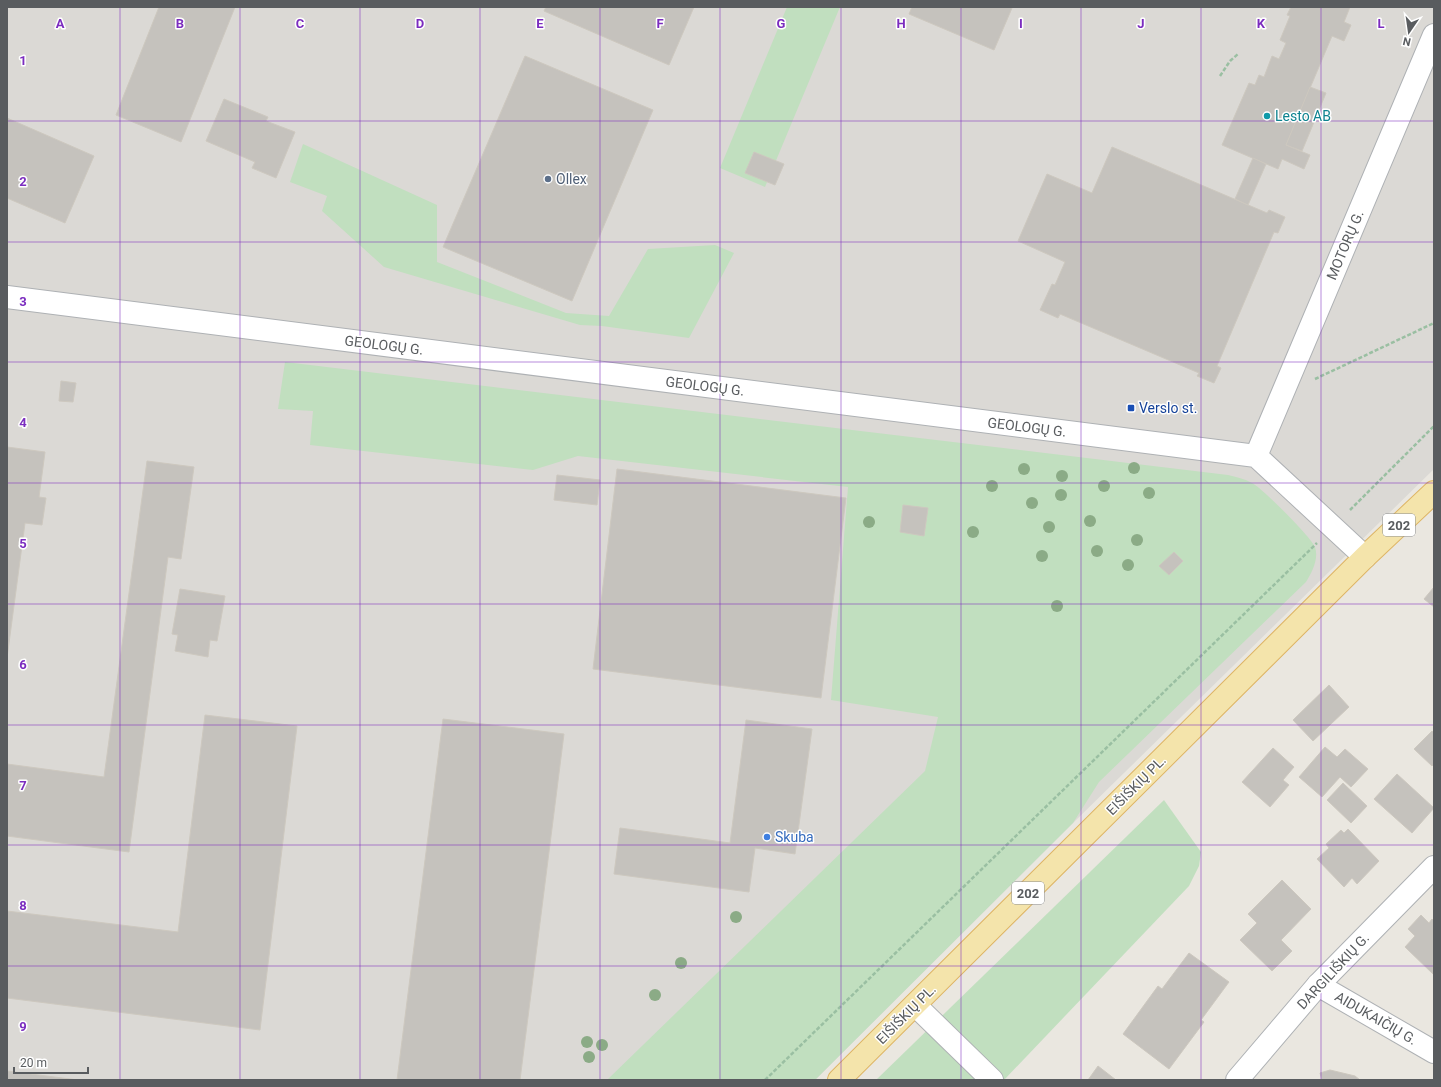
<svg xmlns="http://www.w3.org/2000/svg" width="1441" height="1087" font-family="Roboto,sans-serif">
<style>
.industrial{fill:#dbd9d5}
.green{fill:#c1dfbf}
.building{fill:#c5c2bd;stroke:#cdc8bf}
.lines{fill:none;stroke-linecap:round;stroke-linejoin:round}
.street-casing{stroke:#aeb1b4;stroke-width:24}
.primary-casing{stroke:#deb565;stroke-width:24}
.path{stroke:#9abfa2;stroke-width:2.5;stroke-dasharray:4 2;stroke-linecap:butt}
.street{stroke:#fff;stroke-width:22}
.primary{stroke:#f4e4ab;stroke-width:22}
.tree{fill:#8bab86}
.grid{fill:none;stroke:#7b2cbf;stroke-width:1;stroke-opacity:0.55}
.culture-dot{fill:#0f9aa8;stroke:#fff;stroke-width:1.5}
.service-dot{fill:#5c6f8a;stroke:#fff;stroke-width:1.5}
.transit-dot{fill:#1a4fb4;stroke:#fff;stroke-width:1.5}
.shop-dot{fill:#3f7fe0;stroke:#fff;stroke-width:1.5}
.labels{text-anchor:middle;stroke-width:3;stroke-linejoin:round;paint-order:stroke}
.shield{fill:#fff;stroke:#8b8d8f;stroke-width:1}
.shield-label{font-size:13px;font-weight:bold;fill:#595c5f}
.culture-label{font-size:14px;fill:#0d838f;stroke:#fff;text-anchor:start}
.service-label{font-size:14px;fill:#4e5e75;stroke:#fff;text-anchor:start}
.street-label{font-size:14px;fill:#595c5f;stroke:#fff}
.transit-label{font-size:14px;fill:#164399;stroke:#fff;text-anchor:start}
.shop-label{font-size:14px;fill:#366cbe;stroke:#fff;text-anchor:start}
.grid-label{font-size:13px;text-anchor:middle;font-weight:bold;fill:#7b2cbf;stroke:#fff;stroke-width:3;stroke-linejoin:round;paint-order:stroke}
</style>
<rect width="100%" height="100%" fill="#eae7e0"/>
<polygon class="industrial" points="7,7 1434,7 1434,469 1073,823 815,1080 7,1080"/>
<g class="green">
<polygon points="787,7 840,7 765,187 720,168"/>
<polygon points="303,144 437,205 437,262 566,313 609,316 648,249 715,245 734,253 689,338 602,326 580,325 384,267 322,211 327,196 290,182"/>
<path d="M285,362L1228,475C1236,477 1245,479 1252,483C1261,487 1312,538 1315,547C1319,559 1312,572 1306,582L1099,782L1073,823L815,1080H607L925,771L938,717L831,700L848,487L578,456L533,470L310,445L313,411L278,409Z"/>
<polygon points="1164,800 1201,852 1199,866 1189,886 1004,1080 876,1080"/>
</g>
<g class="building">
<polygon points="159,7 235,7 181,142 116,115"/>
<polygon points="546,7 694,7 669,65 544,11"/>
<polygon points="912,7 1010,7 1012,8 994,50 909,14"/>
<polygon points="1291,7 1350,7 1344,22 1351,25 1344,41 1332,36 1286,145 1310,155 1304,169 1282,159 1278,169 1222,145 1249,83 1255,85 1259,75 1264,77 1272,56 1279,59 1286,43 1280,40 1290,16 1287,15"/>
<polygon points="525,56 653,110 572,301 443,247"/>
<polygon points="1310,87 1326,93 1302,151 1286,145"/>
<polygon points="224,99 268,117 266,121 295,132 276,178 252,168 255,162 206,141"/>
<polygon points="7,118 94,156 65,223 7,198"/>
<polygon points="1112,147 1267,213 1269,210 1285,217 1278,233 1274,232 1217,366 1221,368 1214,383 1197,376 1199,373 1060,314 1058,318 1040,310 1052,284 1055,285 1065,262 1018,241 1047,174 1092,193"/>
<polygon points="754,152 784,164 775,185 745,173"/>
<polygon points="1253,158 1266,164 1248,205 1235,199"/>
<polygon points="61,381 76,383 73,402 59,401"/>
<polygon points="7,447 45,452 39,497 46,498 42,525 25,523 7,658"/>
<polygon points="147,461 194,467 181,559 168,557 129,852 7,836 7,764 104,777"/>
<polygon points="617,469 846,498 821,698 593,669"/>
<polygon points="557,475 600,480 597,505 554,500"/>
<polygon points="903,505 928,508 924,536 900,532"/>
<polygon points="1174,552 1183,561 1169,575 1159,566"/>
<polygon points="1434,587 1434,607 1424,599"/>
<polygon points="180,589 225,596 217,641 210,640 208,657 175,651 178,635 172,634"/>
<polygon points="1329,685 1349,707 1313,741 1293,720"/>
<polygon points="205,715 297,726 260,1030 7,998 7,911 178,932"/>
<polygon points="443,719 564,734 520,1080 397,1080"/>
<polygon points="746,720 812,729 795,854 755,848 749,892 614,874 620,828 730,843"/>
<polygon points="1432,731 1434,733 1434,764 1432,766 1414,749"/>
<polygon points="1325,747 1337,757 1345,749 1368,769 1351,787 1340,777 1322,797 1299,777"/>
<polygon points="1273,748 1294,767 1283,780 1289,785 1270,807 1242,782"/>
<polygon points="1397,774 1434,808 1412,833 1374,799"/>
<polygon points="1343,783 1367,806 1351,823 1327,800"/>
<polygon points="1348,829 1379,861 1357,884 1352,878 1344,887 1317,859 1329,848 1326,844 1341,830 1344,833"/>
<polygon points="1282,880 1311,909 1281,940 1292,951 1272,971 1240,940 1257,923 1248,914"/>
<polygon points="1421,915 1429,923 1432,919 1434,921 1433,974 1405,947 1415,936 1408,929"/>
<polygon points="1189,953 1229,982 1201,1020 1204,1022 1169,1069 1123,1034 1158,986 1162,989"/>
<polygon points="1098,1066 1116,1080 1088,1080"/>
<polygon points="1330,1070 1355,1076 1360,1080 1322,1080 1320,1073"/>
<polygon points="7,1071 78,1080 7,1080"/>
</g>
<g class="lines">
<g class="street-casing">
<g id="street">
<polyline points="7,297 1256,456 1365,557"/>
<polyline points="1256,456 1434,35"/>
<polyline points="1318,985 1434,1052"/>
<polyline points="915,1005 992,1080"/>
<polyline points="1237,1080 1318,985 1434,867"/>
</g>
</g>
<g class="primary-casing">
<polyline id="primary" points="839,1080 1365,557 1434,492"/>
</g>
<g class="path">
<polyline points="1220,76 1230,61 1238,54"/>
<polyline points="1315,379 1434,323"/>
<polyline points="1350,510 1434,426"/>
<polyline points="765,1080 1317,543"/>
</g>
<use href="#street" class="street"/>
<use href="#primary" class="primary"/>
</g>
<g class="tree">
<circle cx="1134" cy="468" r="6"/>
<circle cx="1024" cy="469" r="6"/>
<circle cx="1062" cy="476" r="6"/>
<circle cx="992" cy="486" r="6"/>
<circle cx="1104" cy="486" r="6"/>
<circle cx="1149" cy="493" r="6"/>
<circle cx="1061" cy="495" r="6"/>
<circle cx="1032" cy="503" r="6"/>
<circle cx="1090" cy="521" r="6"/>
<circle cx="869" cy="522" r="6"/>
<circle cx="1049" cy="527" r="6"/>
<circle cx="973" cy="532" r="6"/>
<circle cx="1137" cy="540" r="6"/>
<circle cx="1097" cy="551" r="6"/>
<circle cx="1042" cy="556" r="6"/>
<circle cx="1128" cy="565" r="6"/>
<circle cx="1057" cy="606" r="6"/>
<circle cx="736" cy="917" r="6"/>
<circle cx="681" cy="963" r="6"/>
<circle cx="655" cy="995" r="6"/>
<circle cx="587" cy="1042" r="6"/>
<circle cx="602" cy="1045" r="6"/>
<circle cx="589" cy="1057" r="6"/>
</g>
<path class="grid" d="M120,7V1080M240,7V1080M360,7V1080M480,7V1080M600,7V1080M720,7V1080M841,7V1080M961,7V1080M1081,7V1080M1201,7V1080M1321,7V1080M7,121H1434M7,242H1434M7,362H1434M7,483H1434M7,604H1434M7,725H1434M7,845H1434M7,966H1434"/>
<circle class="culture-dot" cx="1267" cy="116" r="4"/>
<circle class="service-dot" cx="548" cy="179" r="4"/>
<rect class="transit-dot" x="1127" y="404" width="8" height="8" rx="2"/>
<circle class="shop-dot" cx="767" cy="837" r="4"/>
<g class="labels">
<g class="shield">
<rect x="1383" y="514" width="32" height="22" rx="3"/>
<rect x="1012" y="882" width="32" height="22" rx="3"/>
</g>
<g class="shield-label">
<text x="1399" y="530">202</text>
<text x="1028" y="898">202</text>
</g>
<g class="culture-label">
<text x="1275" y="121">Lesto AB</text>
</g>
<g class="service-label">
<text x="556" y="184">Ollex</text>
</g>
<g class="street-label">
<text transform="translate(1345 245) rotate(-67)" y="5">MOTORŲ G.</text>
<text transform="translate(384 345) rotate(7)" y="5">GEOLOGŲ G.</text>
<text transform="translate(705 386) rotate(7)" y="5">GEOLOGŲ G.</text>
<text transform="translate(1027 427) rotate(7)" y="5">GEOLOGŲ G.</text>
<text transform="translate(1136 785) rotate(-45)" y="5">EIŠIŠKIŲ PL.</text>
<text transform="translate(1333 971) rotate(-47)" y="5">DARGILIŠKIŲ G.</text>
<text transform="translate(906 1014) rotate(-45)" y="5">EIŠIŠKIŲ PL.</text>
<text transform="translate(1376 1018) rotate(30)" y="5">AIDUKAIČIŲ G.</text>
</g>
<g class="transit-label">
<text x="1139" y="413">Verslo st.</text>
</g>
<g class="shop-label">
<text x="775" y="842">Skuba</text>
</g>
</g>
<g class="grid-label">
<text x="60" y="28">A</text>
<text x="180" y="28">B</text>
<text x="300" y="28">C</text>
<text x="420" y="28">D</text>
<text x="540" y="28">E</text>
<text x="660" y="28">F</text>
<text x="781" y="28">G</text>
<text x="901" y="28">H</text>
<text x="1021" y="28">I</text>
<text x="1141" y="28">J</text>
<text x="1261" y="28">K</text>
<text x="1381" y="28">L</text>
<text x="23" y="65">1</text>
<text x="23" y="186">2</text>
<text x="23" y="306">3</text>
<text x="23" y="427">4</text>
<text x="23" y="548">5</text>
<text x="23" y="669">6</text>
<text x="23" y="790">7</text>
<text x="23" y="910">8</text>
<text x="23" y="1031">9</text>
</g>
<rect width="1441" height="1087" fill="none" stroke="#595c5f" stroke-width="16"/>
<g transform="translate(1409 32) rotate(193)" stroke="#ffffff" stroke-width="3" paint-order="stroke">
<path d="M0-3L7 15L0 10L-7 15Z" fill="#595c5f"/>
<text y="-6" font-size="11" font-weight="bold" text-anchor="middle" fill="#595c5f">N</text>
</g>
<path d="M14 1067v6h74v-6" fill="none" stroke="#595c5f" stroke-width="2"/>
<text x="20" y="1067" font-size="12" fill="#595c5f" stroke="#ffffff" stroke-width="3" paint-order="stroke">20 m</text>
</svg>
